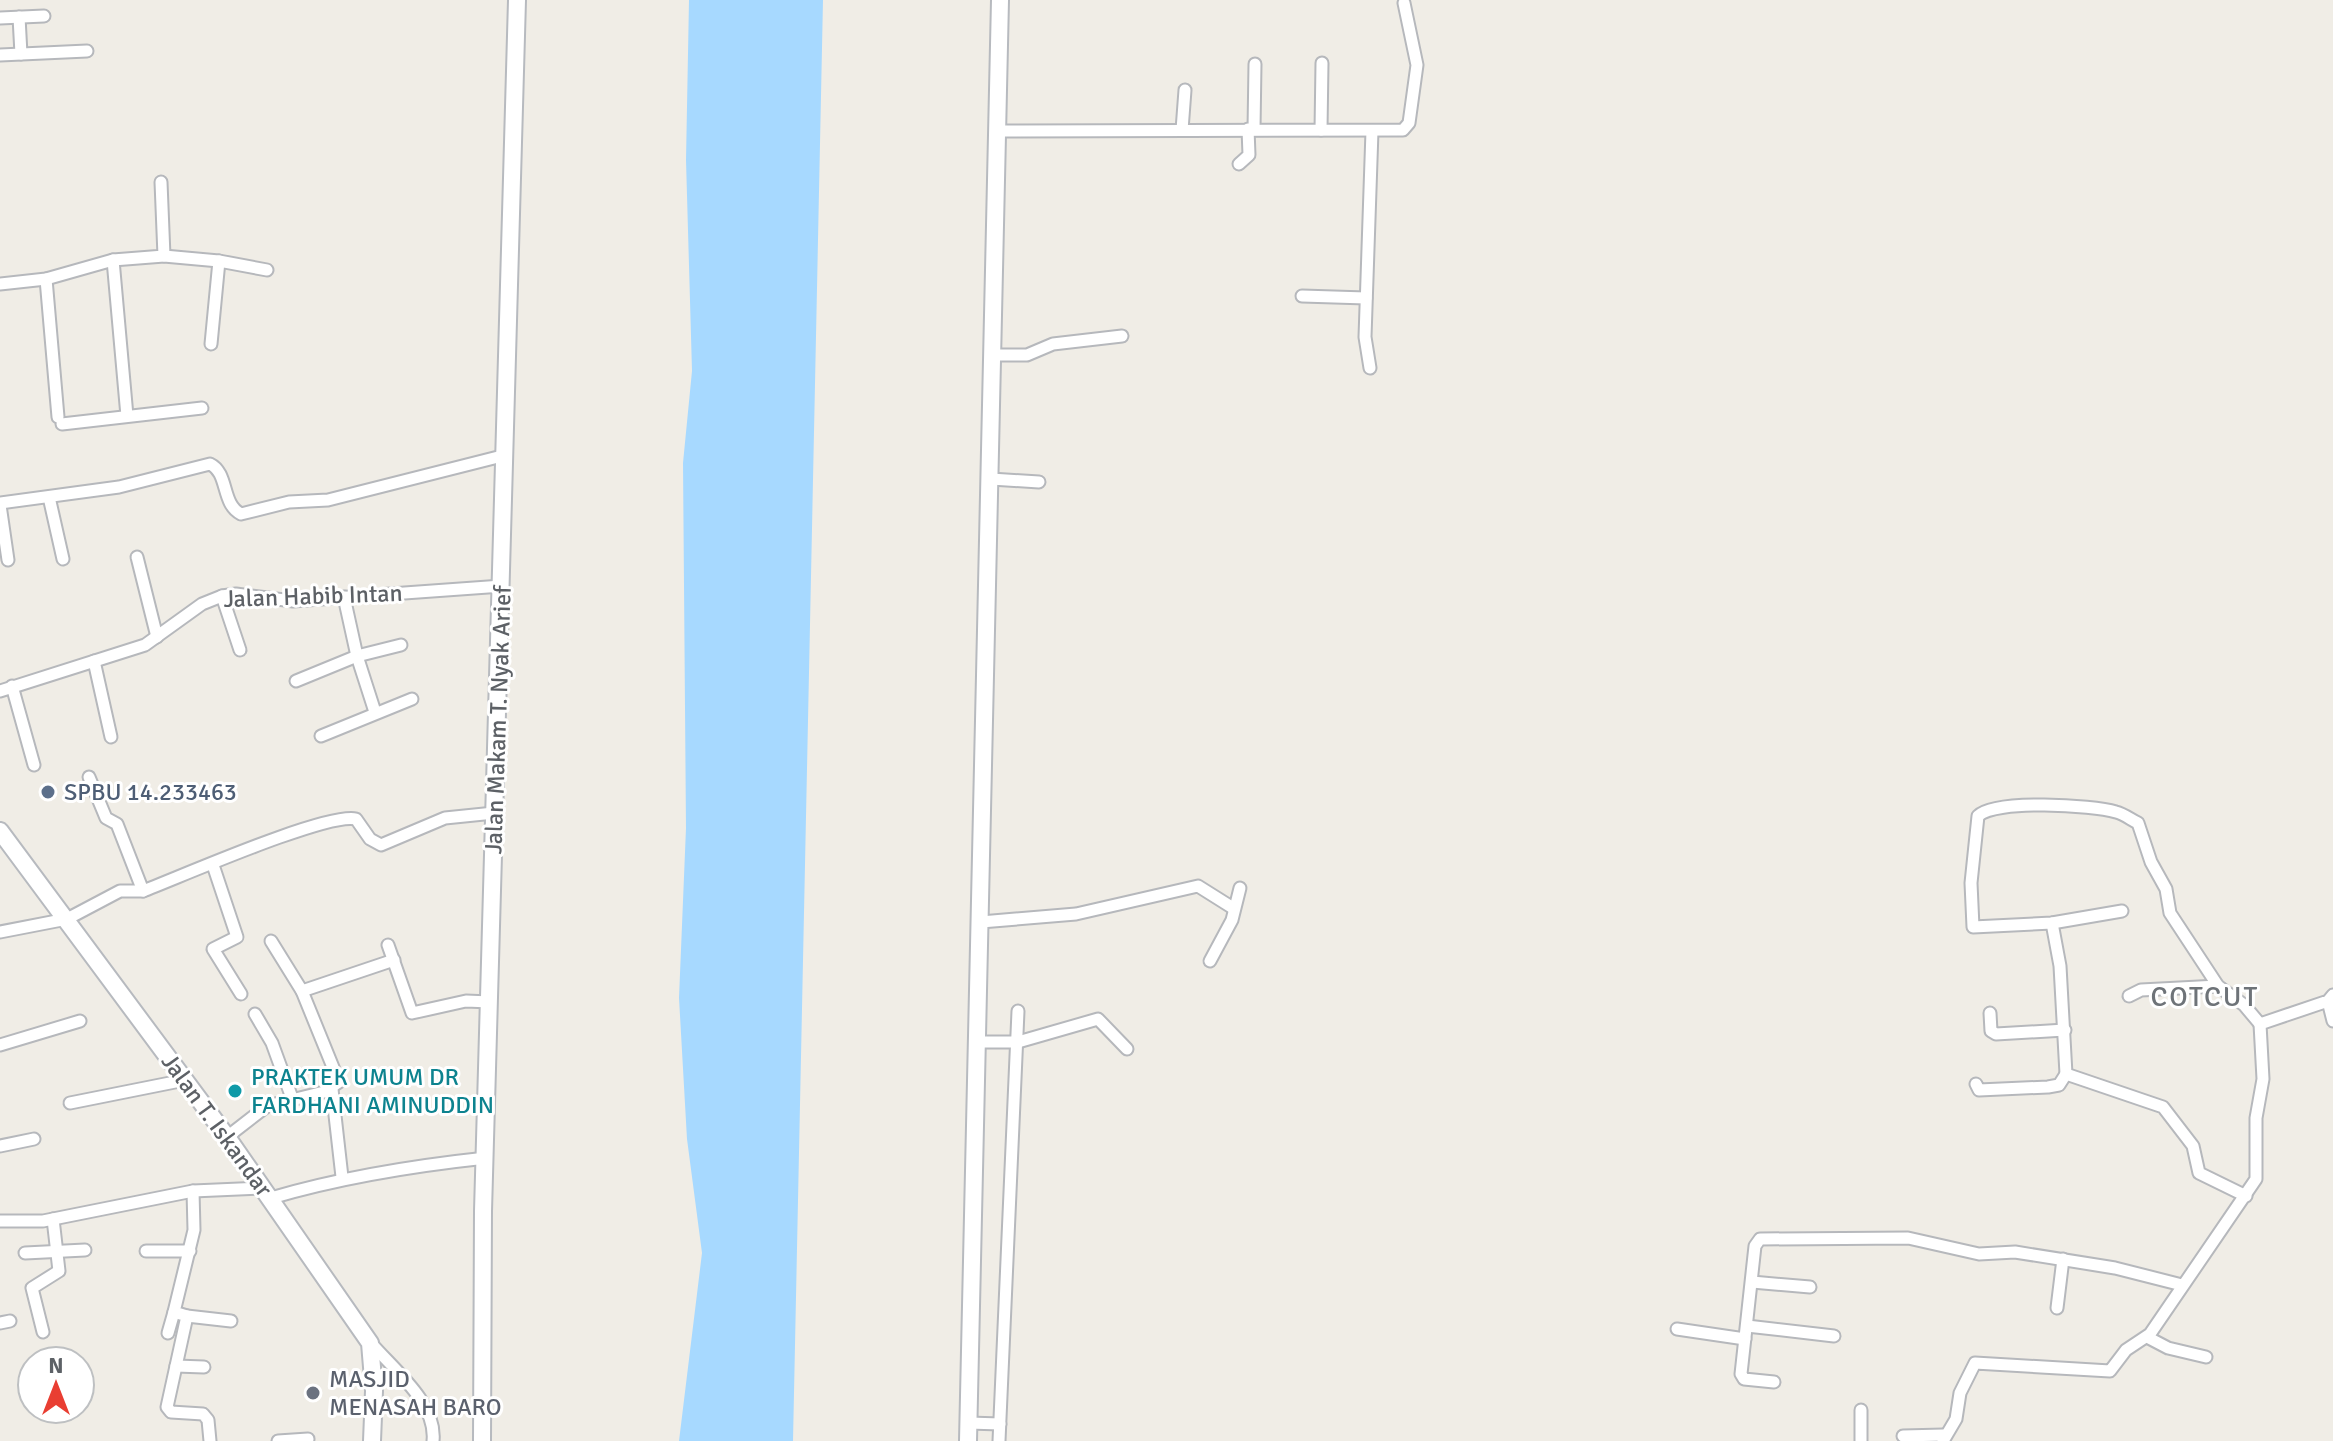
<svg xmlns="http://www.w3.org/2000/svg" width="2333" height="1441" font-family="Signika,sans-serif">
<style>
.water{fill:#a7d9ff}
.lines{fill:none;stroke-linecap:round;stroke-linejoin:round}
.street-casing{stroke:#b6b8bc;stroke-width:15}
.secondary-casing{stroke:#b7babf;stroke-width:20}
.street{stroke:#fff;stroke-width:11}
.secondary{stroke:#fff;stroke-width:16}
.service-dot{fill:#5c6f8a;stroke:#fff;stroke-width:3}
.culture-dot{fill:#0f9aa8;stroke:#fff;stroke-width:3}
.worship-dot{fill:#6b7280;stroke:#fff;stroke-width:3}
.labels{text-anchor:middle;stroke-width:6;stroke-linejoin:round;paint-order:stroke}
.street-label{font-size:24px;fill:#5d6166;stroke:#fff}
.service-label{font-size:24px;fill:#4e5e75;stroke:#fff;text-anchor:start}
.culture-label{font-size:24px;fill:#0d838f;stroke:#fff;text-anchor:start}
.worship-label{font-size:24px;fill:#5b616d;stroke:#fff;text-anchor:start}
.quarter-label{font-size:28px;letter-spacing:2px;fill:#6e7378;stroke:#fff}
</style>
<rect width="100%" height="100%" fill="#f0ede6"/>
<polygon class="water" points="689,0 823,0 793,1441 679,1441 702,1253 687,1139 679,998 686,828 683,463 692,371 686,160"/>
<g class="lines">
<g class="street-casing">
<g id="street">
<polyline points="19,17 21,54"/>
<polyline points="0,18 44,16"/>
<polyline points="0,55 87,51"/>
<polyline points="1254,129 1255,64"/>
<polyline points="1182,130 1185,90"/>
<polyline points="1321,130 1322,63"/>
<polyline points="998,131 1403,130 1409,123 1417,65 1404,3"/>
<polyline points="1239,164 1249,155 1248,129"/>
<polyline points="164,256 219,261 267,270"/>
<polyline points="113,260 127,416"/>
<polyline points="46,279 58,417"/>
<polyline points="0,284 46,279 113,260 164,256 161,182"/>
<polyline points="1302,296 1366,298"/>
<polyline points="211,344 219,261"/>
<polyline points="993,355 1027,355 1053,344 1122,336"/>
<polyline points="1370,368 1365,337 1372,131"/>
<polyline points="62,424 202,408"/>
<polyline points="991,479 1039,482"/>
<polyline points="49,497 63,559"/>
<path d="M0,503L119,487L210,464C229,473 221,504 241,514L289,502L328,500L506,455"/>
<polyline points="0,505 8,560"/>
<polyline points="137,557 157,637"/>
<polyline points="222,596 240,650"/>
<polyline points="344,597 357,656 375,712"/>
<polyline points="94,661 111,737"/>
<polyline points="296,681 357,656 401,645"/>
<polyline points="12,686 34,765"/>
<polyline points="0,691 145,645 202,604 222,596 236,594 293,601 502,586"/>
<polyline points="321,736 412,699"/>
<polyline points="89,777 106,818 117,824 143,891"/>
<polyline points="213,865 237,937 213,949 241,994"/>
<path d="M2122,911L2052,923L1973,927L1971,883L1978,816C1995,799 2092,805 2116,812C2124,814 2130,819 2138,823L2151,862L2166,889L2170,913L2218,986L2244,1005L2260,1024"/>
<polyline points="981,922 1076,914 1198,886 1233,908"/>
<polyline points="2052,923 2060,966 2066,1074 2163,1107 2193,1146 2199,1173 2246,1196"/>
<path d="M0,932L67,919L120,891H143C180,877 327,812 356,819L370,839L381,845L445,818L494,813"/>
<polyline points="271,941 302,991"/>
<polyline points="388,945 412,1013 466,1001 490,1002"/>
<polyline points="1210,961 1232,920 1240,888"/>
<polyline points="2129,996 2141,990 2218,986"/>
<polyline points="2328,1001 2333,1021"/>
<polyline points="1990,1013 1991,1031 1996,1034 2065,1030"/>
<polyline points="255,1014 272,1043 292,1098"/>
<polyline points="978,1042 1018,1042 1098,1019 1127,1049"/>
<polyline points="0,1045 80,1021"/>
<polyline points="1976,1084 1979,1090 2048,1087 2059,1085 2066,1074"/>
<polyline points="332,1089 342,1177"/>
<polyline points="70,1103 185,1080"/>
<polyline points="227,1137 267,1106 324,1092 339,1082 302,991 394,960"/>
<polyline points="0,1146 34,1139"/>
<polyline points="193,1191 194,1230 174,1312 187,1316 167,1407 171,1412 203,1414 208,1420 210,1441"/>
<path d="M271,1198C342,1177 411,1166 486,1158"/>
<polyline points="0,1221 43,1221 193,1191 264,1188"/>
<polyline points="146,1251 190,1251"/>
<polyline points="25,1253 85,1250"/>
<polyline points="1752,1282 1810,1287"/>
<polyline points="2057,1308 2063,1259"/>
<polyline points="187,1316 231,1321"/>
<polyline points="0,1323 10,1321"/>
<polyline points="1747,1326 1834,1336"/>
<polyline points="1677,1329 1745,1339"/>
<polyline points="43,1332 32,1288 59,1271 53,1219"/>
<polyline points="168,1333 174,1312"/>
<polyline points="2147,1337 2168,1348 2206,1357"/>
<path d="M371,1343C394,1370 437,1403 433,1441"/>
<polyline points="176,1366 204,1367"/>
<polyline points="1774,1382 1744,1379 1741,1374 1755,1246 1760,1239 1908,1238 1979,1254 2015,1252 2115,1268 2182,1285"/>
<polyline points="969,1423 1000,1424"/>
<polyline points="1903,1436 1943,1435"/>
<polyline points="278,1441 308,1439"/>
<polyline points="999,1441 1018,1011"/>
<polyline points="1861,1441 1861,1410"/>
<polyline points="1943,1441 1956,1419 1960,1393 1975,1363 2110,1371 2126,1350 2150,1334 2256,1179 2256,1118 2263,1079 2260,1024 2328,1001 2333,995"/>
</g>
</g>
<g class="secondary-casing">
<g id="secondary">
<polyline points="0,831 227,1137 370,1343 374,1391 372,1441"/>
<polyline points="482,1441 483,1211 517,0"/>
<polyline points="968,1441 1000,0"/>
</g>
</g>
<use href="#street" class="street"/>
<use href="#secondary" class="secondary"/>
</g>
<circle class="service-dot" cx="48" cy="792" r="8"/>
<circle class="culture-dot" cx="235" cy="1091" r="8"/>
<circle class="worship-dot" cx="313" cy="1393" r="8"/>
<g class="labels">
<g class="street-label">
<text transform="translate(313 596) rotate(-2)" y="8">Jalan Habib Intan</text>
<text transform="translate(498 720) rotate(-88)" y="8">Jalan Makam T. Nyak Arief</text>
<text transform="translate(217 1125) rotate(54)" y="8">Jalan T. Iskandar</text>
</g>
<g class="service-label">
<text x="64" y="800">SPBU 14.233463</text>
</g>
<g class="culture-label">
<text x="251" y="1085">PRAKTEK UMUM DR<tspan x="251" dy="28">FARDHANI AMINUDDIN</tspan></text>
</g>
<g class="worship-label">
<text x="329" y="1387">MASJID<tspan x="329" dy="28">MENASAH BARO</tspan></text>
</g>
<g class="quarter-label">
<text x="2205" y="1006">COTCUT</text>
</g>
</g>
<g transform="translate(56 1385)"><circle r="38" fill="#ffffff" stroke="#bec0c2" stroke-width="2"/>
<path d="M0-6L14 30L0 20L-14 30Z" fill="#e93e32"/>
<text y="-12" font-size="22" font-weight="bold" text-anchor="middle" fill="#5d6166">N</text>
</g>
</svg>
